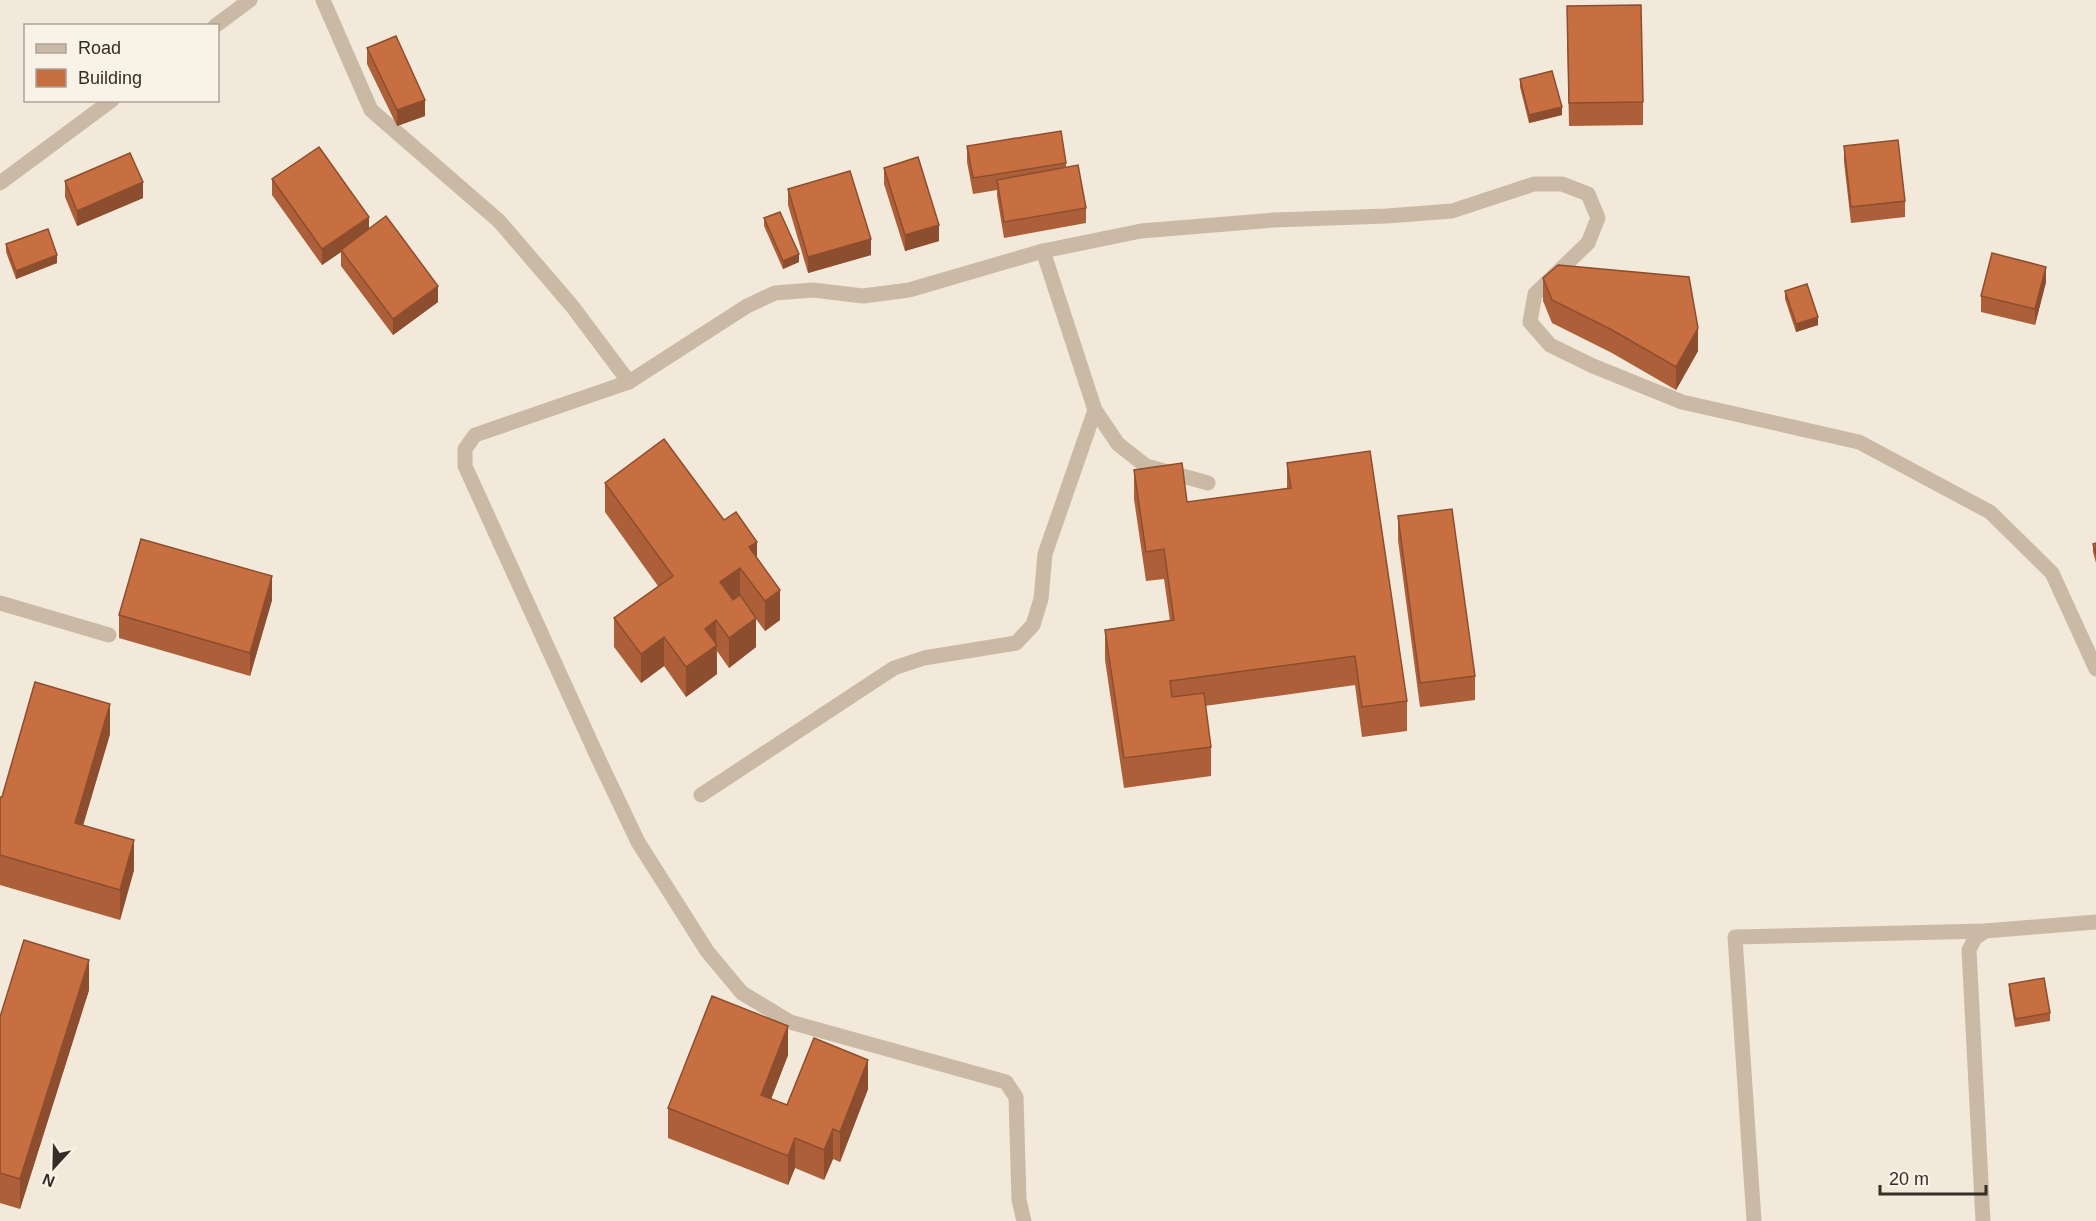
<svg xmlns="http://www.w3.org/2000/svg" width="2096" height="1221" font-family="Arial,sans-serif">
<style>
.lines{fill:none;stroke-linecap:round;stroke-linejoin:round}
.service{stroke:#cabaa5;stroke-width:15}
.minor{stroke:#cabaa5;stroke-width:15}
.wall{fill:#ac5f38}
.shaded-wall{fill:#8c4e2e}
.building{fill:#c86f41;stroke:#8c4e2e;stroke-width:1.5}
</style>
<rect width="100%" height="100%" fill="#f2e9da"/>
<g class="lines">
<g class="service">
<polyline points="1043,251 1095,410 1118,444 1146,466 1208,483"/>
<polyline points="0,603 109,635"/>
<polyline points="701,795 894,668 924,658 1016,643 1033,625 1041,599 1045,554 1095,410"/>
</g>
<g class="minor">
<polyline points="323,0 371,110 499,221 572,306 629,382"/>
<polyline points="215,26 250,0"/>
<polyline points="0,183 112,100"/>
<polyline points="1024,1221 1019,1200 1016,1097 1006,1082 790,1022 742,993 707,951 638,842 598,758 465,466 465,449 475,435 629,382 747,306 775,293 813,290 863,296 909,290 1043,251 1141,231 1274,220 1387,216 1452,211 1534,184 1562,184 1588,194 1598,218 1588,243 1535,294 1530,322 1550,345 1593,366 1682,402 1859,442 1990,512 2052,573 2096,669"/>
<polyline points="1754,1221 1735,937 1985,931"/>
<polyline points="1983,1221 1969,950 1975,938 1985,931 2096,922"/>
</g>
</g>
<g class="wall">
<polygon points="1567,29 1643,102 1643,125 1569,126"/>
<polygon points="367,48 425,116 397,126 367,64"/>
<polygon points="1520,79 1562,115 1529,123 1520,87"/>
<polygon points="967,146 1066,163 1066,168 1086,208 1086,223 1004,238 997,196 997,190 973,194 967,162"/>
<polygon points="1844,146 1905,201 1905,217 1851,223 1844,162"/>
<polygon points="884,168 939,241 905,251 884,184"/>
<polygon points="272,179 369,229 438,302 393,335 341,266 341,252 322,265 272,195"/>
<polygon points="65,181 143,198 77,226 65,197"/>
<polygon points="788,189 871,255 808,273 788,205"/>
<polygon points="764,218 799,262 783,269 764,226"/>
<polygon points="6,244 57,263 16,279 6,252"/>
<polygon points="1543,278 1698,351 1676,390 1612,353 1552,323 1543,301"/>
<polygon points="2046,282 2035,325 1981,312 1981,296"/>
<polygon points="1785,291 1818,325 1796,332 1785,299"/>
<polygon points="1287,463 1407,701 1407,731 1362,737 1355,685 1205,706 1211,747 1211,776 1124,788 1105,660 1105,630 1170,621 1164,579 1146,581 1134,499 1134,470 1187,502 1287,489"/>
<polygon points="605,483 724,520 757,558 780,620 765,631 756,619 756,647 729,668 717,651 717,674 686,697 664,666 641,683 614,647 614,618 658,586 605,512"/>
<polygon points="1398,516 1475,676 1475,700 1420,707 1398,540"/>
<polygon points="2096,543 2096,563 2093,552 2093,544"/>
<polygon points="272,600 250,676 119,638 119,615"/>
<polygon points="110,734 83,825 134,870 120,920 0,885 0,797 2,797"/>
<polygon points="2009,984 2050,1013 2050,1021 2015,1027 2009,992"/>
<polygon points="89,990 20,1209 0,1203 0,1017"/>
<polygon points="788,1055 771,1099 787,1105 868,1089 840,1162 833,1159 824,1180 795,1168 788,1185 668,1138 668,1108"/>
</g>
<g class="shaded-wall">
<polygon points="425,100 425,116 397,126 397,110"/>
<polygon points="1562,107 1562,115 1529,123 1529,115"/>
<polygon points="143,182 143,198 77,226 77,211"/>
<polygon points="369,217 369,233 341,250 341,252 322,265 322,249"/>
<polygon points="939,225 939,241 905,251 905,235"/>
<polygon points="871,239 871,255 808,273 808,257"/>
<polygon points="799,254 799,262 783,269 783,261"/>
<polygon points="57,255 57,263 16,279 16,271"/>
<polygon points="2046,267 2046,282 2035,325 2035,309"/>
<polygon points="438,286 438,302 393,335 393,319"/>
<polygon points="1818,317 1818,325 1796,332 1796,324"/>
<polygon points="1698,328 1698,351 1676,390 1676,367"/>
<polygon points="757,542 757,571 749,547"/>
<polygon points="740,568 740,597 720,612 720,582"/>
<polygon points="272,576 272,600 250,676 250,653"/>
<polygon points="780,590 780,620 765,631 765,601"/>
<polygon points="756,618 756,647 729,668 729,638"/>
<polygon points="716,620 717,674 686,697 686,667 705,629"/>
<polygon points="664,637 664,666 641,683 641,654"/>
<polygon points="110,704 110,734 75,853 75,823"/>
<polygon points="134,840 134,870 120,920 120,890"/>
<polygon points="89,960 89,990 20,1209 20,1179"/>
<polygon points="788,1026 788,1055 761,1125 761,1095"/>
<polygon points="868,1060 868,1089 840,1162 840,1132"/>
<polygon points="833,1129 833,1159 824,1180 824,1150"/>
<polygon points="795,1138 795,1168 788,1185 788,1156"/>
</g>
<g class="building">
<polygon points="1641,5 1643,102 1569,103 1567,6"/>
<polygon points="396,36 425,100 397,110 367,48"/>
<polygon points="1552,71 1562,107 1529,115 1520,79"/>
<polygon points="1061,131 1066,163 973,178 967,146"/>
<polygon points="1898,140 1905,201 1851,207 1844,146"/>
<polygon points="319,147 369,217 322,249 272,179"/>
<polygon points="130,153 143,182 77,211 65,181"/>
<polygon points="918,157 939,225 905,235 884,168"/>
<polygon points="1078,165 1086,208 1004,222 997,180"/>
<polygon points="850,171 871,239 808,257 788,189"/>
<polygon points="780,212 799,254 783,261 764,218"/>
<polygon points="386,216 438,286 393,319 341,250"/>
<polygon points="48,229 57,255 16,271 6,244"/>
<polygon points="1992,253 2046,267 2035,309 1981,296"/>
<polygon points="1558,265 1689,277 1698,328 1676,367 1612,330 1552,300 1543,278"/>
<polygon points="1807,284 1818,317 1796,324 1785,291"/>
<polygon points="664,439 724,520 736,512 757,542 749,547 780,590 765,601 740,568 720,582 733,600 740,595 756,618 729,638 716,620 705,629 717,645 686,667 664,637 641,654 614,618 673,576 605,483"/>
<polygon points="1370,451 1407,701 1362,707 1355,656 1170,681 1172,697 1204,693 1211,747 1124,758 1105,630 1174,620 1164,549 1146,552 1134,470 1182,463 1187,502 1291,488 1287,463"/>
<polygon points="1452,509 1475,676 1420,683 1398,516"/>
<polygon points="141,539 272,576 250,653 119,615"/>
<polygon points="2096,543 2096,555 2093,544"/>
<polygon points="35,682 110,704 75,823 134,840 120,890 0,855 0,797 2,797"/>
<polygon points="24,940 89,960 20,1179 0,1173 0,1017"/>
<polygon points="2044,978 2050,1013 2015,1019 2009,984"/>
<polygon points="712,996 788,1026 761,1095 787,1105 814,1038 868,1060 840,1132 833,1129 824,1150 795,1138 788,1156 668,1108"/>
</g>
<rect x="24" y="24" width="195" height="78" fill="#f9f2e6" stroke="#aba39a" stroke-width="1.5"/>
<rect x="36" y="44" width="30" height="9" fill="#cabaa5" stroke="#aba39a" stroke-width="1.5"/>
<text x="78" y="54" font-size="18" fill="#362d27">Road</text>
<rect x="36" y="69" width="30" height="18" fill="#c86f41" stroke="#aba39a" stroke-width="1.5"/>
<text x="78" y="84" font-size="18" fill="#362d27">Building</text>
<g transform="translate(54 1167) rotate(202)" stroke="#f9f2e6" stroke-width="4.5" paint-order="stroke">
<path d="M0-4.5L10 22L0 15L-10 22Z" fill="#362d27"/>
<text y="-9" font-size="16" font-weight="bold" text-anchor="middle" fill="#362d27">N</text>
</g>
<path d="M1880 1185v9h106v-9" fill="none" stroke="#362d27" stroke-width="3"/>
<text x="1889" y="1185" font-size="18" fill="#362d27" stroke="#f9f2e6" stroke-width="4.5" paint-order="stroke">20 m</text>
</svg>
